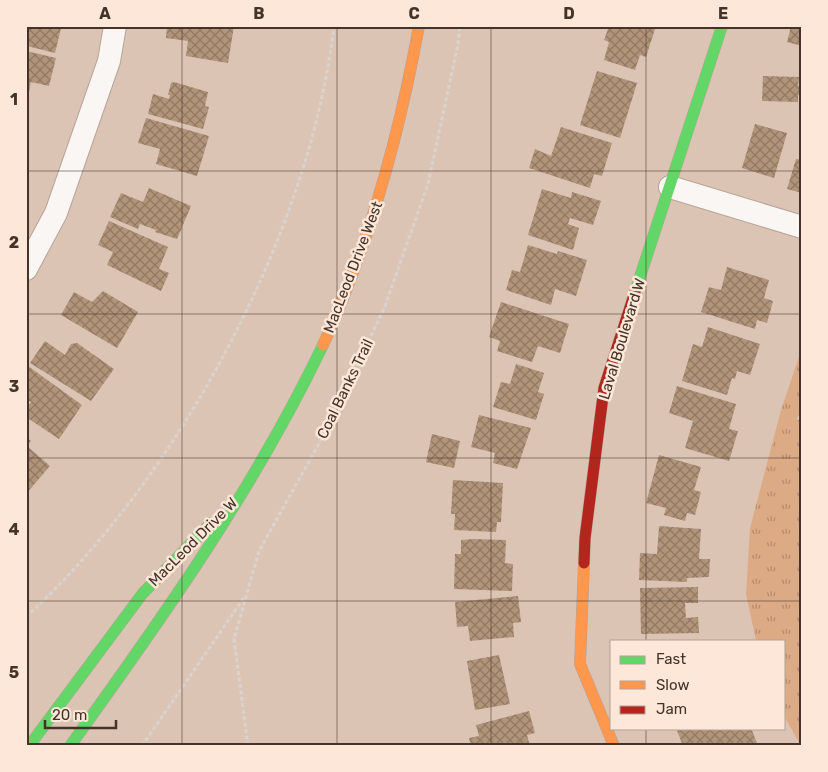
<svg xmlns="http://www.w3.org/2000/svg" width="828" height="772" font-family="Rubik,sans-serif">
<style>
.park{fill:url(#park-tufts)}
.building{fill:url(#building-cross-hatch)}
.lines{fill:none;stroke-linecap:round;stroke-linejoin:round}
.street-casing{stroke:#b7a499;stroke-width:24}
.fast-casing{stroke:#b7a499;stroke-width:12}
.slow-casing{stroke:#b7a499;stroke-width:12}
.jam-casing{stroke:#b7a499;stroke-width:12}
.path{stroke:#dad2cd;stroke-width:3;stroke-dasharray:4 2.5;stroke-linecap:butt}
.street{stroke:#faf6f4;stroke-width:22}
.fast{stroke:#63d668;stroke-width:11}
.slow{stroke:#ff974d;stroke-width:11}
.jam{stroke:#b3261e;stroke-width:11}
.grid{fill:none;stroke:#443328;stroke-width:1;stroke-opacity:0.55}
.labels{text-anchor:middle;stroke-width:5;stroke-linejoin:round;paint-order:stroke}
.street-label{font-size:15px;fill:#443328;stroke:#fde7d8}
.neatline{fill:none;stroke:#443328;stroke-width:2}
.grid-label{font-size:16px;text-anchor:middle;font-weight:bold;fill:#443328}
</style>
<defs>
<pattern id="park-tufts" width="24" height="20" patternUnits="userSpaceOnUse" patternTransform="scale(1.25)"><rect width="24" height="20" fill="#ddaa86"/><path d="M3 7l-1-3M5 7V3M7 7l1-3M15 17l-1-3M17 17v-4M19 17l1-3" fill="none" stroke="#b58b6e"/></pattern>
<pattern id="building-cross-hatch" width="8" height="8" patternUnits="userSpaceOnUse" patternTransform="scale(1.25)"><rect width="8" height="8" fill="#b2947a"/><path d="M0 0l8 8M0 8l8-8" fill="none" stroke="#927964"/></pattern>
</defs>
<rect width="100%" height="100%" fill="#dcc4b5"/>
<polygon class="park" points="802,348 802,746 801,746 784,716 784,641 756,641 746,594 750,528 781,410"/>
<g class="building">
<polygon points="26,26 61,28 55,53 27,46 29,40 26,39"/>
<polygon points="167,26 234,26 228,63 186,56 188,41 166,38"/>
<polygon points="609,26 656,26 646,57 640,55 635,70 604,60 609,42 604,40"/>
<polygon points="791,26 802,26 802,46 787,42"/>
<polygon points="26,51 56,58 49,86 31,82 29,92 26,91"/>
<polygon points="597,71 637,83 620,138 580,125"/>
<polygon points="763,76 799,77 798,86 802,86 802,95 798,95 798,102 762,101"/>
<polygon points="174,82 208,92 205,106 209,107 203,129 148,114 153,94 169,99 170,95 168,95 171,83"/>
<polygon points="146,118 209,136 197,176 156,164 160,149 138,143"/>
<polygon points="755,124 787,133 774,178 742,168"/>
<polygon points="561,127 612,143 602,176 594,174 590,188 529,168 535,149 551,156"/>
<polygon points="796,159 802,160 802,193 787,189"/>
<polygon points="149,188 191,206 177,239 155,232 156,230 140,224 138,229 110,217 121,193 143,202"/>
<polygon points="542,189 571,198 572,192 601,201 593,225 570,218 568,224 579,228 573,250 528,235"/>
<polygon points="109,221 168,247 159,269 169,273 161,291 107,265 113,252 98,245"/>
<polygon points="528,245 557,254 558,251 587,260 576,296 555,289 551,305 506,290 512,270 520,272"/>
<polygon points="727,267 769,280 764,298 773,301 767,323 757,320 755,329 701,312 709,287 721,290"/>
<polygon points="103,291 138,312 117,348 61,315 74,292 92,302"/>
<polygon points="501,302 569,324 560,353 538,346 532,362 497,351 500,341 489,337"/>
<polygon points="708,327 760,344 750,375 737,371 735,379 732,378 727,395 682,381 693,344 702,347"/>
<polygon points="45,341 65,355 71,344 77,343 114,369 91,401 30,363"/>
<polygon points="516,364 544,373 538,392 544,394 536,420 493,407 501,382 510,384"/>
<polygon points="28,366 82,405 59,439 26,417 26,409 31,402 26,399"/>
<polygon points="677,386 736,404 729,429 738,431 729,461 685,448 693,421 669,413"/>
<polygon points="479,415 531,428 517,469 493,463 495,453 471,447"/>
<polygon points="432,434 460,441 454,468 426,462"/>
<polygon points="26,437 31,441 27,446 50,466 26,494"/>
<polygon points="659,455 701,467 694,490 701,492 695,515 687,513 685,521 664,515 666,508 646,503"/>
<polygon points="453,480 503,483 501,522 497,522 496,532 454,530 455,514 451,514"/>
<polygon points="659,526 701,529 699,559 710,559 709,577 687,578 687,582 639,580 640,553 657,554"/>
<polygon points="474,539 506,540 505,563 513,564 512,591 454,589 455,554 461,554 461,540"/>
<polygon points="698,587 698,603 685,603 686,618 698,617 699,633 641,634 640,588"/>
<polygon points="518,596 521,622 513,623 514,637 470,641 468,626 457,627 455,602"/>
<polygon points="499,655 510,704 475,710 467,661"/>
<polygon points="529,711 535,733 527,735 530,746 471,746 469,738 479,736 476,725"/>
<polygon points="676,728 751,728 757,743 749,746 683,746"/>
</g>
<g class="lines">
<g class="street-casing">
<g id="street">
<polyline points="670,187 802,227"/>
<polyline points="26,269 56,213 109,61 115,26"/>
</g>
</g>
<g class="fast-casing">
<g id="fast">
<polyline points="635,292 722,26"/>
<polyline points="29,746 143,593 211,523"/>
<path d="M70,746C163,617 254,489 323,345"/>
</g>
</g>
<g class="slow-casing">
<g id="slow">
<path d="M323,345C370,243 399,136 419,26"/>
<polyline points="584,563 580,664 614,746"/>
</g>
</g>
<g class="jam-casing">
<polyline id="jam" points="584,563 585,538 604,388 635,292"/>
</g>
<g class="path">
<polyline points="802,410 798,421 802,422"/>
<path d="M26,617C179,477 310,233 334,26"/>
<polyline points="142,746 245,596"/>
<polyline points="248,746 234,639 259,551 330,424 385,306 428,184 458,44 460,26"/>
</g>
<use href="#street" class="street"/>
<use href="#fast" class="fast"/>
<use href="#slow" class="slow"/>
<use href="#jam" class="jam"/>
</g>
<path class="grid" d="M182,26V746M337,26V746M491,26V746M646,26V641M26,171H802M26,314H802M26,458H802M26,601H802M646,728V746"/>
<g class="labels">
<g class="street-label">
<text transform="translate(353 267) rotate(-69)" y="5">MacLeod Drive West</text>
<text transform="translate(622 339) rotate(-73)" y="5">Laval Boulevard W</text>
<text transform="translate(345 389) rotate(-64)" y="5">Coal Banks Trail</text>
<text transform="translate(193 542) rotate(-45)" y="5">MacLeod Drive W</text>
</g>
</g>
<rect width="828" height="772" fill="none" stroke="#fde7d8" stroke-width="55"/>
<rect x="610" y="640" width="175" height="90" fill="#fde7d8" stroke="#b39f92"/>
<rect x="620" y="656" width="25" height="8" fill="#63d668" stroke="#b39f92"/>
<text x="656" y="664" font-size="15" fill="#443328">Fast</text>
<rect x="620" y="681" width="25" height="8" fill="#ff974d" stroke="#b39f92"/>
<text x="656" y="690" font-size="15" fill="#443328">Slow</text>
<rect x="620" y="706" width="25" height="8" fill="#b3261e" stroke="#b39f92"/>
<text x="656" y="714" font-size="15" fill="#443328">Jam</text>
<path d="M45 720v8h71v-8" fill="none" stroke="#443328" stroke-width="2.5"/>
<text x="52" y="720" font-size="15" fill="#443328" stroke="#fde7d8" stroke-width="4" paint-order="stroke">20 m</text>
<rect x="28" y="28" width="772" height="716" class="neatline"/>
<g class="grid-label">
<text x="105" y="19">A</text>
<text x="259" y="19">B</text>
<text x="414" y="19">C</text>
<text x="569" y="19">D</text>
<text x="723" y="19">E</text>
<text x="14" y="105">1</text>
<text x="14" y="248">2</text>
<text x="14" y="392">3</text>
<text x="14" y="535">4</text>
<text x="14" y="678">5</text>
</g>
</svg>
